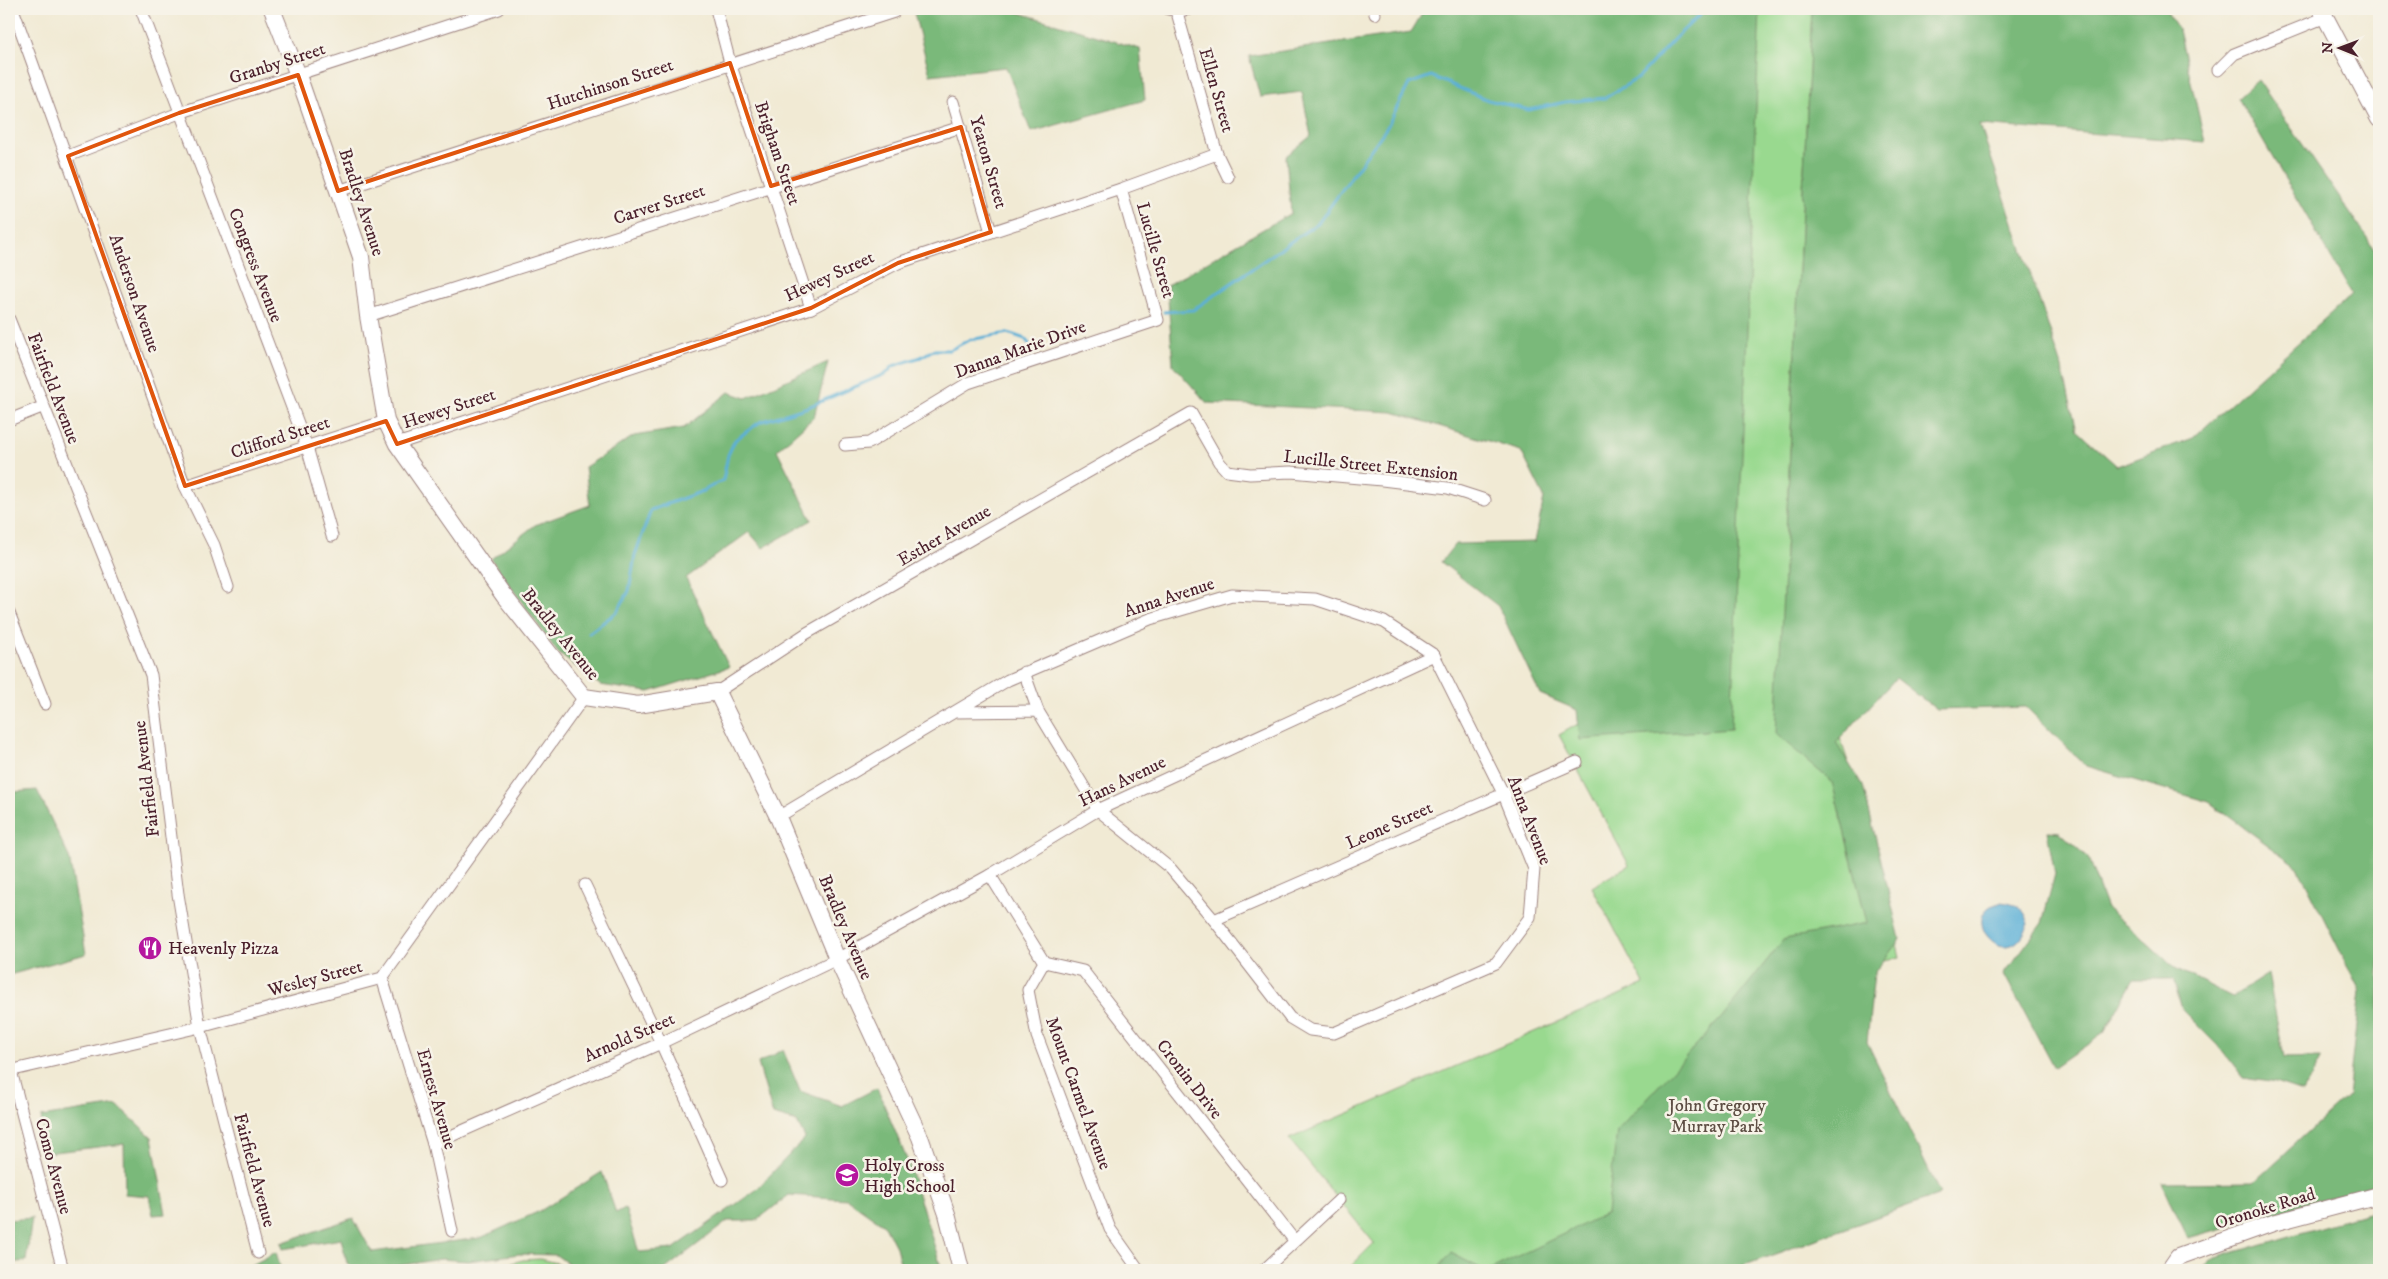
<svg xmlns="http://www.w3.org/2000/svg" width="2388" height="1279" font-family="'IM FELL DW Pica',serif">
<style>
.green{fill:#99d98f;stroke:#727c5d}
.forest{fill:#7ab97a;stroke:#626c52}
.water{fill:#5bb0d7;stroke:#526881}
.lines{fill:none;stroke-linecap:round;stroke-linejoin:round}
.stream{stroke:#5bb0d7;stroke-width:3}
.street-casing{stroke:#9e8480;stroke-width:13}
.secondary-casing{stroke:#9e8480;stroke-width:18}
.street{stroke:#fff;stroke-width:11}
.secondary{stroke:#fff;stroke-width:16}
.marked{fill:none;stroke:#e0560e;stroke-width:4;stroke-linejoin:round}
.labels{text-anchor:middle;stroke-width:5;stroke-linejoin:round;paint-order:stroke}
.street-label{font-size:18px;fill:#4a1f2b;stroke:#f7f3e8}
.poi-label{font-size:18px;fill:#4a1f2b;stroke:#f7f3e8;text-anchor:start}
.park-label{font-size:18px;fill:#5e4e44;stroke:#f7f3e8}
</style>
<rect width="100%" height="100%" fill="#f7f3e8"/>
<filter id="ink" filterUnits="userSpaceOnUse"><feTurbulence type="fractalNoise" baseFrequency=".02" numOctaves="2"/><feDisplacementMap in="SourceGraphic" scale="10" xChannelSelector="R" yChannelSelector="G"/><feConvolveMatrix kernelMatrix="1 2 1 2 8 2 1 2 1" color-interpolation-filters="sRGB"/></filter>
<filter id="wash" filterUnits="userSpaceOnUse"><feTurbulence type="fractalNoise" baseFrequency=".0096" numOctaves="4" result="noise"/><feDisplacementMap in="SourceGraphic" scale="20" xChannelSelector="R" yChannelSelector="G"/><feGaussianBlur stdDeviation="1.12" result="paint"/><feColorMatrix in="noise" values="0 0 0 0 0 0 0 0 0 0 0 0 0 0 0 0 0 1.4 0 .05"/><feComposite in="paint" operator="in"/></filter>
<g filter="url(#wash)">
<rect width="100%" height="100%" fill="#f1ead4"/>
<g class="green">
<polygon points="1760,9 1812,9 1784,572 1867,818 1900,957 1810,974 1940,1194 1731,1270 1347,1270 1374,1243 1289,1139 1644,984 1592,887 1629,865 1559,735 1614,703 1758,30"/>
<polygon points="540,1259 557,1263 569,1270 533,1268 521,1270 485,1270 523,1260"/>
</g>
<g class="forest">
<polygon points="913,9 1007,9 1140,49 1145,100 1031,132 1006,67 930,75"/>
<polygon points="1425,9 1760,9 1731,729 1580,740 1577,710 1540,694 1498,606 1441,562 1455,544 1535,542 1544,497 1521,451 1393,412 1207,403 1173,365 1167,285 1291,213 1286,156 1311,136 1302,92 1260,97 1249,56 1411,32"/>
<polygon points="1812,9 2165,9 2179,30 2205,142 1980,125 2061,364 2077,430 2117,466 2193,438 2352,294 2238,98 2258,80 2379,255 2379,1184 2188,1238 2162,1183 2254,1182 2348,1095 2360,991 2298,867 2209,802 2086,766 2026,707 1937,710 1896,678 1836,743 1863,786 1900,939 1874,973 1867,1042 1940,1194 1731,1270 1489,1270 1607,1213 1617,1131 1722,1017 1784,939 1867,923 1832,782 1776,734"/>
<polygon points="828,362 814,417 777,450 812,520 763,548 749,532 686,578 729,667 649,692 600,685 558,653 491,559 535,525 590,505 585,467 634,436 684,428 729,392 746,398"/>
<polygon points="37,790 69,857 86,954 9,975 9,811 14,792"/>
<polygon points="2047,831 2060,832 2088,858 2107,909 2133,930 2175,968 2232,997 2268,974 2284,1058 2322,1057 2303,1092 2276,1083 2243,1078 2218,1046 2183,1011 2173,979 2134,979 2104,1033 2054,1068 2004,974 2042,923 2055,874"/>
<polygon points="783,1050 800,1091 842,1106 877,1088 908,1162 942,1270 902,1270 896,1247 885,1226 847,1199 789,1195 756,1221 728,1221 664,1270 577,1270 556,1255 519,1254 468,1261 441,1259 372,1270 357,1270 347,1263 341,1239 283,1249 281,1243 353,1218 372,1252 480,1238 540,1211 602,1172 616,1213 625,1208 639,1252 673,1249 756,1190 805,1138 797,1122 773,1115 758,1063"/>
<polygon points="117,1105 152,1137 166,1214 153,1215 149,1196 125,1194 124,1144 46,1153 41,1117"/>
<polygon points="2379,1210 2379,1270 2201,1270 2215,1258"/>
<polygon points="32,1218 26,1261 9,1263 9,1220"/>
<polygon points="276,1252 281,1270 253,1270 252,1265"/>
<polygon points="1451,1253 1484,1270 1437,1270"/>
</g>
<path class="water" d="M2002,902C2019,905 2024,908 2029,924C2026,929 2023,937 2018,941C1998,959 1969,924 1988,908C1991,905 1998,904 2002,902Z"/>
<g class="lines">
<g class="stream">
<polyline points="1164,312 1193,310 1319,222 1387,127 1409,84 1431,76 1488,100 1529,110 1565,102 1605,98 1638,78 1675,38 1706,9"/>
<polyline points="589,633 617,612 629,591 635,555 651,510 703,491 723,480 728,455 735,440 760,422 808,407 887,373 893,366 921,357 933,350 950,350 969,340 1008,333 1025,339 1036,352"/>
</g>
</g>
</g>
<g filter="url(#ink)">
<g class="lines">
<g class="street-casing">
<g id="street">
<polyline points="13,9 185,486 214,545 228,587"/>
<polyline points="141,9 307,447 332,536"/>
<polyline points="716,9 730,63 811,308"/>
<polyline points="1168,9 1177,11 1190,9"/>
<polyline points="1176,9 1217,154 1228,177"/>
<polyline points="1374,9 1375,14"/>
<polyline points="2218,70 2234,54 2326,17"/>
<polyline points="953,102 991,232"/>
<polyline points="68,156 179,113 499,9"/>
<polyline points="338,191 894,12"/>
<polyline points="368,316 961,127"/>
<polyline points="9,319 151,675 178,894 200,1027 258,1253"/>
<polyline points="9,420 42,407"/>
<polyline points="397,444 811,308 898,263 1121,189 1217,154"/>
<polyline points="845,445 869,443 968,383 1158,320 1121,189"/>
<polyline points="185,486 386,421"/>
<polyline points="9,613 45,704"/>
<polyline points="1024,672 1038,711"/>
<polyline points="717,692 807,633 1191,413 1219,462 1227,471 1250,474 1291,472 1382,480 1448,488 1485,500"/>
<polyline points="778,817 1008,680 1150,619 1232,595 1315,599 1384,622 1434,655 1504,795 1534,869 1530,917 1496,963 1334,1033 1310,1030 1290,1018 1214,920 1171,869 1098,810 1038,711 954,712"/>
<polyline points="990,875 1044,962 1028,990 1037,1036 1110,1229 1139,1270"/>
<polyline points="585,885 661,1043 722,1180"/>
<polyline points="1214,920 1577,762"/>
<polyline points="1044,962 1083,971 1294,1240"/>
<polyline points="382,978 433,1144 452,1231"/>
<polyline points="9,1071 200,1027 382,978 584,697"/>
<polyline points="11,1071 63,1270"/>
<polyline points="433,1144 661,1043 837,959 990,875 1098,810 1434,655"/>
<polyline points="1264,1270 1339,1200"/>
</g>
</g>
<g class="secondary-casing">
<g id="secondary">
<polyline points="272,9 298,75 361,257 368,316 386,421 397,444 504,596 584,697 638,705 717,692 778,817 837,959 920,1137 947,1214 961,1270"/>
<polyline points="2321,9 2379,119"/>
<polyline points="2169,1270 2178,1257 2273,1223 2379,1195"/>
</g>
</g>
<use href="#street" class="street"/>
<use href="#secondary" class="secondary"/>
</g>
</g>
<path class="marked" d="M730,63L771,186L961,127L991,232L898,263L811,308L397,444L386,421L185,486L68,156L179,113L298,75L338,191Z"/>
<defs>
<g id="restaurant-disc" transform="scale(1.25)"><circle r="9.5" fill="#b5179e" stroke="#f7f3e8"/><path d="M-5-6h1v4h1v-4h1v4h1v-4h1v5L-1.5 .5V6h-2V.5L-5-1ZM5-6V6H3V1.5H1.5Q1.5-4 5-6Z" fill="#fff"/></g>
<g id="school-disc" transform="scale(1.25)"><circle r="9.5" fill="#b5179e" stroke="#f7f3e8"/><path d="M0-5L7-2L0 1L-7-2ZM-4 1L0 2.5L4 1V4Q0 6-4 4Z" fill="#fff"/></g>
</defs>
<g fill-rule="evenodd">
<use href="#restaurant-disc" x="150" y="948"/>
<use href="#school-disc" x="847" y="1175"/>
</g>
<g class="labels">
<g class="street-label">
<text transform="translate(277 63) rotate(-18)" y="6">Granby Street</text>
<text transform="translate(610 84) rotate(-18)" y="6">Hutchinson Street</text>
<text transform="translate(1217 90) rotate(74)" y="6">Ellen Street</text>
<text transform="translate(778 153) rotate(71)" y="6">Brigham Street</text>
<text transform="translate(989 162) rotate(74)" y="6">Yeaton Street</text>
<text transform="translate(362 202) rotate(72)" y="6">Bradley Avenue</text>
<text transform="translate(659 204) rotate(-18)" y="6">Carver Street</text>
<text transform="translate(1156 250) rotate(74)" y="6">Lucille Street</text>
<text transform="translate(256 265) rotate(69)" y="6">Congress Avenue</text>
<text transform="translate(829 276) rotate(-25)" y="6">Hewey Street</text>
<text transform="translate(135 293) rotate(71)" y="6">Anderson Avenue</text>
<text transform="translate(1020 349) rotate(-20)" y="6">Danna Marie Drive</text>
<text transform="translate(54 388) rotate(69)" y="6">Fairfield Avenue</text>
<text transform="translate(449 408) rotate(-18)" y="6">Hewey Street</text>
<text transform="translate(280 437) rotate(-18)" y="6">Clifford Street</text>
<text transform="translate(1371 465) rotate(6)" y="6">Lucille Street Extension</text>
<text transform="translate(944 535) rotate(-30)" y="6">Esther Avenue</text>
<text transform="translate(1169 597) rotate(-18)" y="6">Anna Avenue</text>
<text transform="translate(561 634) rotate(51)" y="6">Bradley Avenue</text>
<text transform="translate(146 779) rotate(-97)" y="6">Fairfield Avenue</text>
<text transform="translate(1122 781) rotate(-26)" y="6">Hans Avenue</text>
<text transform="translate(1530 820) rotate(69)" y="6">Anna Avenue</text>
<text transform="translate(1389 825) rotate(-24)" y="6">Leone Street</text>
<text transform="translate(846 927) rotate(67)" y="6">Bradley Avenue</text>
<text transform="translate(315 978) rotate(-15)" y="6">Wesley Street</text>
<text transform="translate(629 1037) rotate(-24)" y="6">Arnold Street</text>
<text transform="translate(1190 1079) rotate(52)" y="6">Cronin Drive</text>
<text transform="translate(1079 1093) rotate(70)" y="6">Mount Carmel Avenue</text>
<text transform="translate(437 1099) rotate(74)" y="6">Ernest Avenue</text>
<text transform="translate(54 1166) rotate(75)" y="6">Como Avenue</text>
<text transform="translate(255 1170) rotate(75)" y="6">Fairfield Avenue</text>
<text transform="translate(2265 1208) rotate(-17)" y="6">Oronoke Road</text>
</g>
<g class="poi-label">
<text x="168" y="954">Heavenly Pizza</text>
<text x="864" y="1171">Holy Cross<tspan x="864" dy="21">High School</tspan></text>
</g>
<g class="park-label">
<text x="1717" y="1111">John Gregory<tspan x="1717" dy="21">Murray Park</tspan></text>
</g>
</g>
<rect width="2388" height="1279" fill="none" stroke="#f7f3e8" stroke-width="30"/>
<g transform="translate(2340 48) rotate(271)" stroke="#f7f3e8" stroke-width="4" paint-order="stroke">
<path d="M0-4L9 19L0 12L-9 19Z" fill="#4a1f2b"/>
<text y="-8" font-size="14" font-weight="bold" text-anchor="middle" fill="#4a1f2b">N</text>
</g>
</svg>
